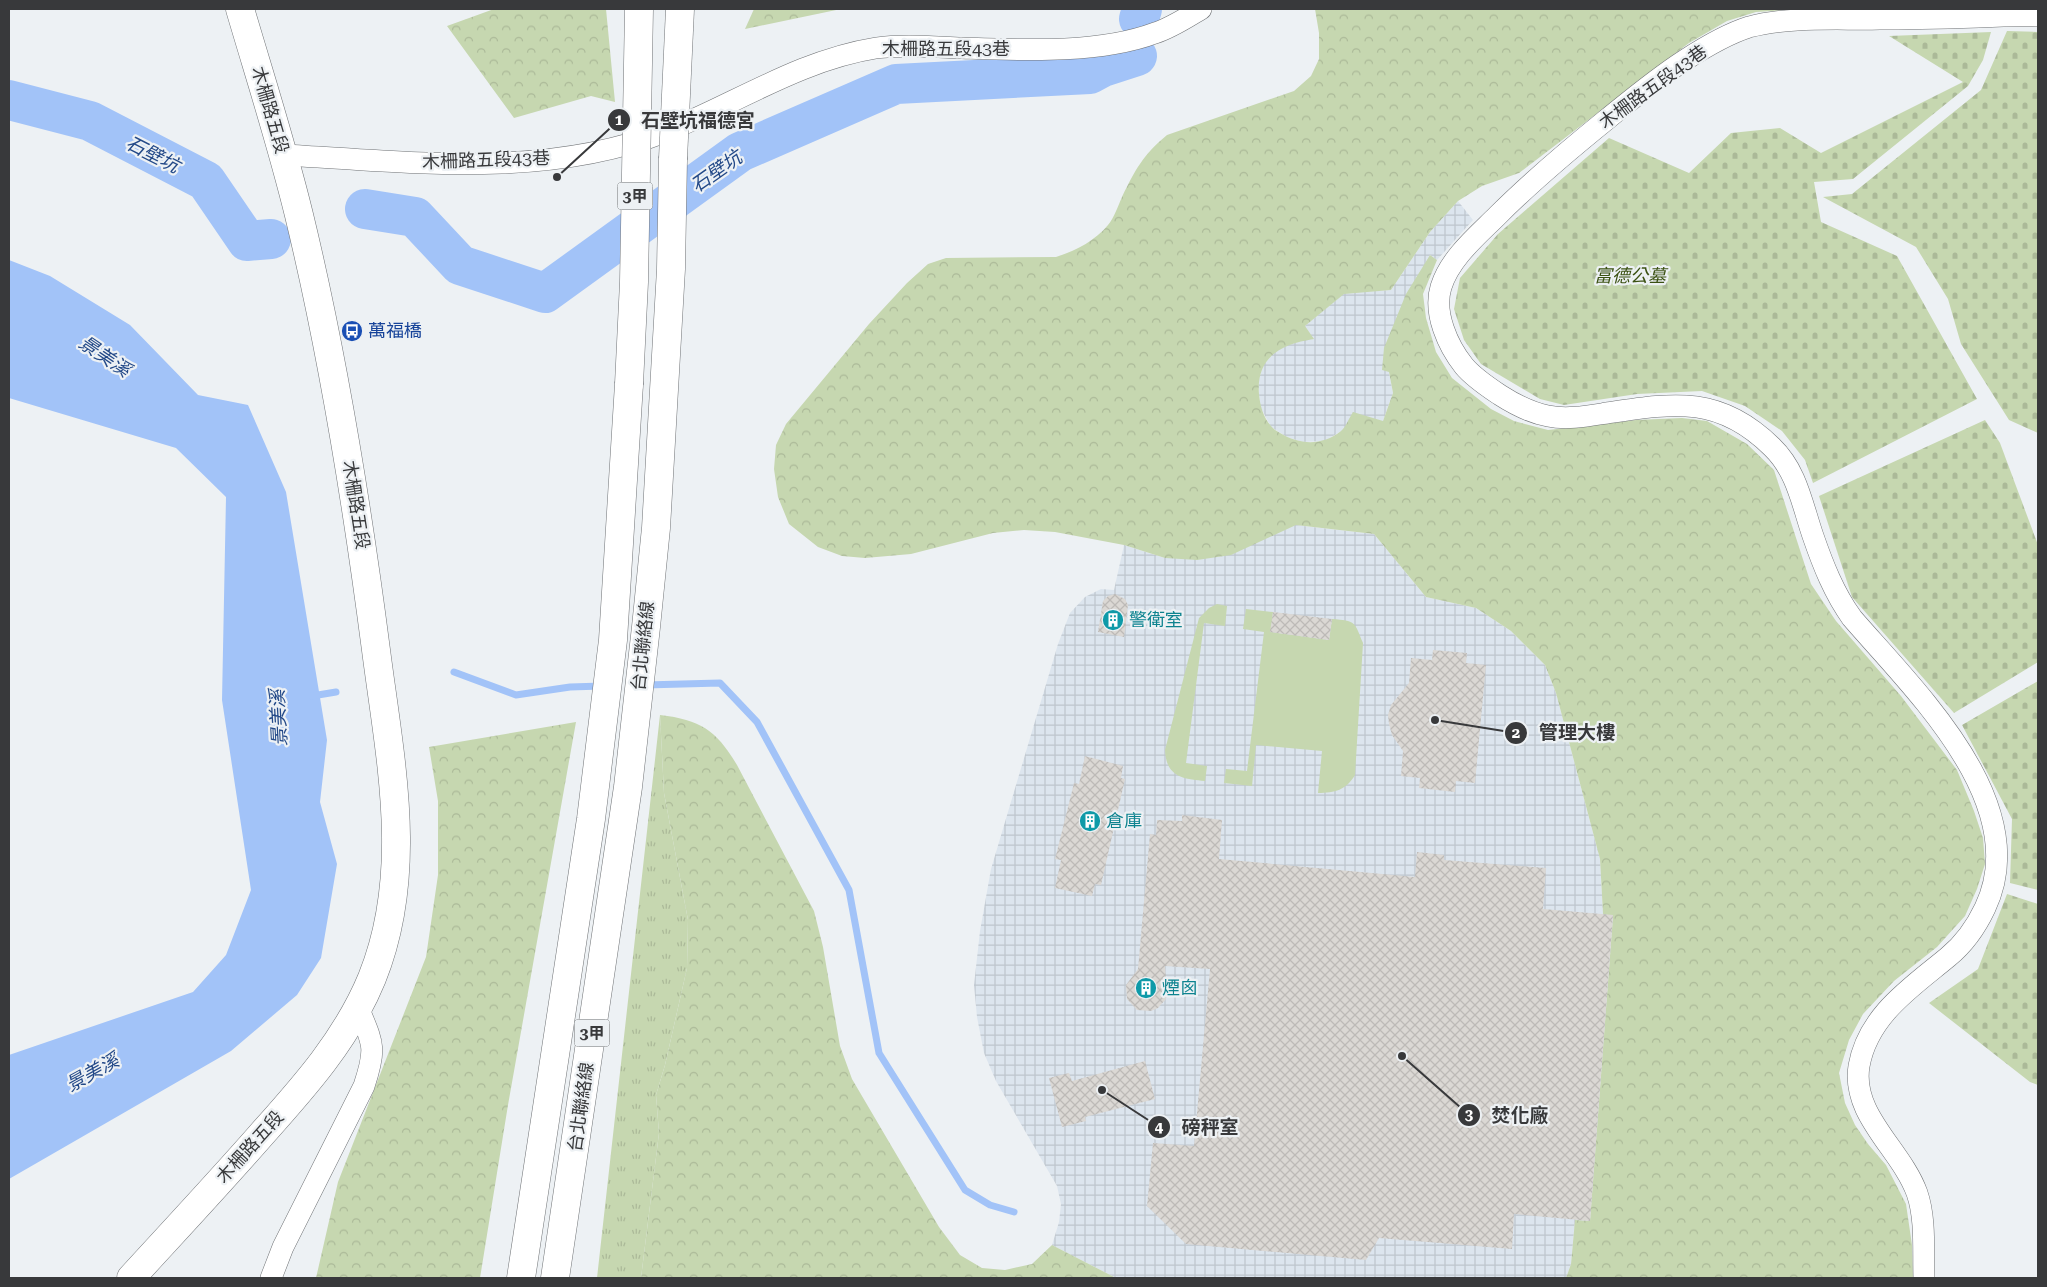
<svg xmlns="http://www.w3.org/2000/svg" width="2047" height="1287" font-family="'Roboto Serif','Noto Sans TC',serif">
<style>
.industrial{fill:url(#industrial-grid)}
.grass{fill:url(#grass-tufts)}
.forest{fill:url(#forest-crowns)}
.cemetery{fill:url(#cemetery-stones)}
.garden{fill:#c6d7b0}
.water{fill:#a2c3f8}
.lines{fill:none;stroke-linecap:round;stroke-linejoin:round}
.stream{stroke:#a2c3f8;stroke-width:7}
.river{stroke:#a2c3f8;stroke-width:40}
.building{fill:url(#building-cross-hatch)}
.minor-casing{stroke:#707376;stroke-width:22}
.secondary-casing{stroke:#707376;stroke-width:29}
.motorway-casing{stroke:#707376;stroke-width:29}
.minor{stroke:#fff;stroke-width:21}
.secondary{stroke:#fff;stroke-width:28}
.motorway{stroke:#fff;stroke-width:28}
.motorway-bridge-casing{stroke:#707376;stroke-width:29;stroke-linecap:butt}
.motorway-bridge{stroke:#fff;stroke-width:28}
.labels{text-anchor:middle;stroke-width:4.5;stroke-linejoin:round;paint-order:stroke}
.shield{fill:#edf1f4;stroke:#6e7072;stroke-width:1}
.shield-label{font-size:16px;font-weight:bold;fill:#38393b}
.street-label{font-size:18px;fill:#38393b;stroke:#edf1f4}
.park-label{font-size:18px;font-style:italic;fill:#3b5112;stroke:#edf1f4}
.transit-label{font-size:18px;fill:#164399;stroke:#edf1f4;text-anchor:start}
.culture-label{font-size:18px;fill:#0d838f;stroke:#edf1f4;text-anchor:start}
.water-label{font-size:19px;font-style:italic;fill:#234988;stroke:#edf1f4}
.leader{fill:none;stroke:#38393b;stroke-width:2}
.callout-dot{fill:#38393b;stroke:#edf1f4;stroke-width:2}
.mark-label{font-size:15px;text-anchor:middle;font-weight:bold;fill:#fff}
.callout-label{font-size:19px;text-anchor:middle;font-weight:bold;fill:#38393b;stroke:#edf1f4;stroke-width:4.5;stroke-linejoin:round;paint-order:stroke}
</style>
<defs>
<pattern id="industrial-grid" width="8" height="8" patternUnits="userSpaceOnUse" patternTransform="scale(1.25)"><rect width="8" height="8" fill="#dce5ee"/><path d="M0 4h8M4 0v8" fill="none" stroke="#bec5cd"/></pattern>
<pattern id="grass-tufts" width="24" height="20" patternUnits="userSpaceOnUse" patternTransform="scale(1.25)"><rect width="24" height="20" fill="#c6d7b0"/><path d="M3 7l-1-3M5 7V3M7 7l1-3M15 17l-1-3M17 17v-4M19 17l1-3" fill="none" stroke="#abb998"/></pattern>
<pattern id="forest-crowns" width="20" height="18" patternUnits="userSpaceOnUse" patternTransform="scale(1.25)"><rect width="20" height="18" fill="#c6d7b0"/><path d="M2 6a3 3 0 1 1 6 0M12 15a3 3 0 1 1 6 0" fill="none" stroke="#abb998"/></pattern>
<pattern id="cemetery-stones" width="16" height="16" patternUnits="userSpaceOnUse" patternTransform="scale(1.25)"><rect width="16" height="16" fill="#c6d7b0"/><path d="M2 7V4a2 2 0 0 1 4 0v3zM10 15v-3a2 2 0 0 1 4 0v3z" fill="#abb998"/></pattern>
<pattern id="building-cross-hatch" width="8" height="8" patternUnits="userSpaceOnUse" patternTransform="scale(1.25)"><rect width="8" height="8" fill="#dbd8d4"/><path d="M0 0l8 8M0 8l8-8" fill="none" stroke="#bdbab7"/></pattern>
</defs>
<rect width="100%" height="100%" fill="#edf1f4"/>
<g class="industrial">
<polygon points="1458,201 1473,220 1437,260 1430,255 1389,372 1393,393 1383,421 1343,430 1325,441 1302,442 1287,437 1271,427 1260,406 1258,381 1264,364 1276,351 1293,342 1313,339 1305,326 1344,293 1391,290 1430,232"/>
<polygon points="1295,525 1374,534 1426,597 1476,608 1511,631 1545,665 1556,693 1600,859 1603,914 1613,915 1590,1221 1575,1221 1571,1264 1566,1278 1116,1278 1052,1245 1059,1222 1061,1204 1057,1186 996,1081 984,1053 977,1017 974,985 980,931 991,869 1058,644 1070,613 1085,597 1101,589 1114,590 1124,545 1165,558 1274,534"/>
</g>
<polygon class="grass" points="660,715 664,793 688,920 687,968 665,1065 656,1095 659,1133 641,1278 597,1278"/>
<g class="forest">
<polygon points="494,9 606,9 615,102 591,96 514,118 447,26"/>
<polygon points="754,9 841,9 745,29"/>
<path d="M1315,9H1803L1756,12L1727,21L1689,43L1519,173L1482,186L1458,201L1430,232L1391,290L1344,294L1305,326L1314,339C1281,344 1256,357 1259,394C1260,405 1263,417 1271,426C1273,429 1277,431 1280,433C1300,445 1322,446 1341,431C1346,427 1349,418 1353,412L1383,421L1393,393L1389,372L1382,370L1384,348L1406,294L1430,255L1437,260L1423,294L1426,318L1436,352L1452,378L1491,409L1514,421L1548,430L1636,420L1682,418L1707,421L1747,444L1774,470L1811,584L1836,621L1901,696L1957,770L1974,811L1983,838L1985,864L1977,889L1965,916L1937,947L1894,981L1863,1014L1849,1040L1839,1073L1845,1103L1855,1125L1868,1144L1886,1165L1906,1204L1912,1245L1913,1278H1566L1571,1264L1575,1220L1590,1221L1613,916L1603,914L1600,859L1556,693L1545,665L1511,631L1476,608L1426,597L1374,534L1296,525L1231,555L1197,560L1165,558L1124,545L1055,532L1024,530L993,533L911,554L865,558L842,556L818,547L789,524L778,497L774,469L776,445L786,424L869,324L907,283L928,264L946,258L1056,257C1075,251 1095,241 1108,225C1114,218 1118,206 1122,197C1135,170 1143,155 1167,135L1294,91L1311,76L1319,59V33Z"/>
<path d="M660,715C701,720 716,730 737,765L814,911L823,947L840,1046L852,1079L939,1227L960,1255L982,1268L1005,1270L1032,1264L1052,1245L1116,1278H641L659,1133L656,1095L665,1065L687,968L688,920L664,793Z"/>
<polygon points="576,722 508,1105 480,1278 316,1278 338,1182 426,957 438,875 438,801 429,747"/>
</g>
<g class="cemetery">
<polygon points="2007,31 2038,32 2038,433 2009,420 1961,344 1948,299 1916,247 1823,197 1852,194 1981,90"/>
<polygon points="1991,32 1983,60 1968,86 1853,179 1814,182 1821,222 1897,256 1977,399 1813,483 1805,460 1782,431 1745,406 1702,391 1637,394 1564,405 1540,399 1481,364 1464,340 1454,309 1460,278 1498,234 1609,138 1689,173 1731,133 1780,128 1821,153 1963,82 1889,36"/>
<polygon points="1985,420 2000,443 2038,545 2038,662 1954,713 1852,597 1819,496"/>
<polygon points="2038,681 2038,890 2010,883 2012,819 1962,725"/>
<polygon points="2007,894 2038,904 2038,1085 2030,1082 1929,1003 1978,969"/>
</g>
<g class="garden">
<path d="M1217,604L1227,606L1225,626L1204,623L1186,763L1207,766L1205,781C1183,779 1166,777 1165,750L1199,618L1209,608Z"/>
<path d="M1246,609L1273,612L1271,632L1329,640L1332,619C1356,621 1354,621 1363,643L1355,775C1346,790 1335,793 1318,793L1322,751L1256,745L1252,786L1224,783L1226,769L1247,771L1264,632L1243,629Z"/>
</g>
<polygon class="water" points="9,260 50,276 130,325 198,395 248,405 286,492 327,740 320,802 337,864 321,958 297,995 231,1051 9,1179 9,1055 193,992 226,955 251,890 222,700 226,497 176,448 9,398"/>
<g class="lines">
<g class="stream">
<polyline points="454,672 516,695 570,687 602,686"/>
<polyline points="645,685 720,683 757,722 849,890 879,1053 965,1190 990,1205 1014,1212"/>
<polyline points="312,696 336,692"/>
</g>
<g class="river">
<polyline points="1139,19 1142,9"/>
<polyline points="9,100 90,121 206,181 247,241 271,239"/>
<polyline points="365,209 415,217 460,265 545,293 740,152 896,84 1090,74 1103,67 1137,56"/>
</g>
</g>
<g class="building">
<polygon points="1115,594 1125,599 1128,605 1124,637 1098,632 1103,601 1108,596"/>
<polygon points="1273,612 1332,619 1329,640 1270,632"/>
<polygon points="1433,650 1467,653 1466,663 1486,665 1475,783 1456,781 1455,792 1419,788 1420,778 1401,776 1403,751 1392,735 1389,724 1388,715 1391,705 1409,683 1411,658 1432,660"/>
<polygon points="1085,756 1123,766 1121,778 1125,779 1101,885 1095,884 1092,896 1055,888 1061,860 1055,859 1074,783 1079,784"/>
<polygon points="1182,815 1222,820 1219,859 1415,877 1417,852 1444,855 1444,860 1546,868 1543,909 1613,915 1590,1221 1514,1214 1512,1249 1379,1238 1366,1260 1186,1244 1147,1206 1153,1143 1194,1146 1210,969 1165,966 1167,992 1166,999 1158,1008 1151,1011 1137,1010 1127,999 1126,985 1138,969 1150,834 1156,835 1157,820 1182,821"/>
<polygon points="1145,1061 1155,1099 1085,1117 1086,1121 1062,1127 1049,1078 1069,1073 1072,1081"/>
</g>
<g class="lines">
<g class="minor-casing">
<g id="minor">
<path d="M284,155C410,162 544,179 665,132C735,104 800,60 876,48C904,44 934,47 962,48C1021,50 1099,54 1155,33C1171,28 1186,18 1201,9"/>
<path d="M271,1278L283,1247L364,1086C377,1047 373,1044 358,1007"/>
<path d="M1924,1278C1923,1251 1926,1219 1917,1193C1901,1149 1851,1115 1859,1066C1868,1015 1912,987 1948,957C1964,944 1976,927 1985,908C2035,804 1914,690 1852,618C1834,593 1823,565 1813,536C1802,504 1797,471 1772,447C1719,395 1674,403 1607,413C1588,416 1567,420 1548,416C1532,413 1514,404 1500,395C1488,387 1474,378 1464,366C1448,346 1433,313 1441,287C1450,258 1477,236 1498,215C1532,181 1569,150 1606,120C1632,99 1657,78 1685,60C1705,47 1727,34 1749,27C1789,16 1839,20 1880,19C1913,19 1946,18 1979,17C1999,16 2019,15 2038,16"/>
</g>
</g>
<g class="secondary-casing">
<path id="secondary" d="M131,1278C174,1231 218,1184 261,1135C304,1087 347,1039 372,978C415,872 390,759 376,650C357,504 334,359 299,215C282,145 260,77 240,9"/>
</g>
<g class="motorway-casing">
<g id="motorway">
<polyline points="521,1278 591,819 613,640 629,384"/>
<polyline points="555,1278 628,787 646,627 656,528 671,269 673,159"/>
</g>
</g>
<use href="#minor" class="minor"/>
<use href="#secondary" class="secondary"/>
<use href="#motorway" class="motorway"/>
<g class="motorway-bridge-casing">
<g id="motorway-bridge">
<polyline points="673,159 680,9"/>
<polyline points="629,384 634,282 639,9"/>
</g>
</g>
<use href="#motorway-bridge" class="motorway-bridge"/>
</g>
<defs>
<g id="bus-disc" transform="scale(1.125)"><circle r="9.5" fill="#1a4fb4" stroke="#edf1f4"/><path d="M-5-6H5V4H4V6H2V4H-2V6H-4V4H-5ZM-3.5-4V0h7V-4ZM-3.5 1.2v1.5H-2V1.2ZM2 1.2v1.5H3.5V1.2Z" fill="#fff"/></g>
<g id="building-disc" transform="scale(1.125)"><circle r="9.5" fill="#0f9aa8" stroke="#edf1f4"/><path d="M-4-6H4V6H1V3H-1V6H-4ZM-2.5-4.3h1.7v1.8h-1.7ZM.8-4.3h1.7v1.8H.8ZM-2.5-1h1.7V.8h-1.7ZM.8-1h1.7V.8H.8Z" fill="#fff"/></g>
</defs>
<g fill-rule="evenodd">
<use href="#bus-disc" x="352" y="331"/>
<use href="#building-disc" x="1113" y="620"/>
<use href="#building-disc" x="1090" y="821"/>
<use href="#building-disc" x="1146" y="988"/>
</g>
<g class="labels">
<g class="shield">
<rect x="617.5" y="182.5" width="35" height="27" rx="4"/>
<rect x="574.5" y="1019.5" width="35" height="27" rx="4"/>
</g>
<g class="shield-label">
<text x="635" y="202">3甲</text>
<text x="592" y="1039">3甲</text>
</g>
<g class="street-label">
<text x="946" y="55">木柵路五段43巷</text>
<text transform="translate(1653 87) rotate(-36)" y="6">木柵路五段43巷</text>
<text transform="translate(270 110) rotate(74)" y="6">木柵路五段</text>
<text transform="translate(486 160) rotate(-2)" y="6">木柵路五段43巷</text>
<text transform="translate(356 505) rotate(81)" y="6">木柵路五段</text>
<text transform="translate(643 646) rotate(-84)" y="6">台北聯絡線</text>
<text transform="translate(581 1107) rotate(-82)" y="6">台北聯絡線</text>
<text transform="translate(250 1147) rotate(-48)" y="6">木柵路五段</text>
</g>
<g class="park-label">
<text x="1630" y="282">富德公墓</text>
</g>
<g class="transit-label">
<text x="368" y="337">萬福橋</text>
</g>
<g class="culture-label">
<text x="1129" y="626">警衛室</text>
<text x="1106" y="827">倉庫</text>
<text x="1162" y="994">煙囪</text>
</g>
<g class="water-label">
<text transform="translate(153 154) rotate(27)" y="7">石壁坑</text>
<text transform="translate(716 171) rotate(-35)" y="7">石壁坑</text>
<text transform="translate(105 356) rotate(34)" y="7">景美溪</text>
<text transform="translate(278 718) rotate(-93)" y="7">景美溪</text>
<text transform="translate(92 1072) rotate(-29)" y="7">景美溪</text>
</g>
</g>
<path class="leader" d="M557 177L619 120M1435 720L1516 733M1402 1056L1469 1115M1102 1090L1159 1127"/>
<g class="callout-dot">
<circle cx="557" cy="177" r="5"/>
<circle cx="1435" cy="720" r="5"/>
<circle cx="1402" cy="1056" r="5"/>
<circle cx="1102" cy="1090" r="5"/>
<circle cx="619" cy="120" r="12"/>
<circle cx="1516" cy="733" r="12"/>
<circle cx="1469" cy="1115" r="12"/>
<circle cx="1159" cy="1127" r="12"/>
</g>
<g class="mark-label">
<text x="619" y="125">1</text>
<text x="1516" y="738">2</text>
<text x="1469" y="1120">3</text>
<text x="1159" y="1132">4</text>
</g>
<g class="callout-label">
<text x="698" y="127">石壁坑福德宮</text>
<text x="1577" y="739">管理大樓</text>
<text x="1520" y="1122">焚化廠</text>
<text x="1210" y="1134">磅秤室</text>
</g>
<rect width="2047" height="1287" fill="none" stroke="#38393b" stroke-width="20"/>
</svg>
